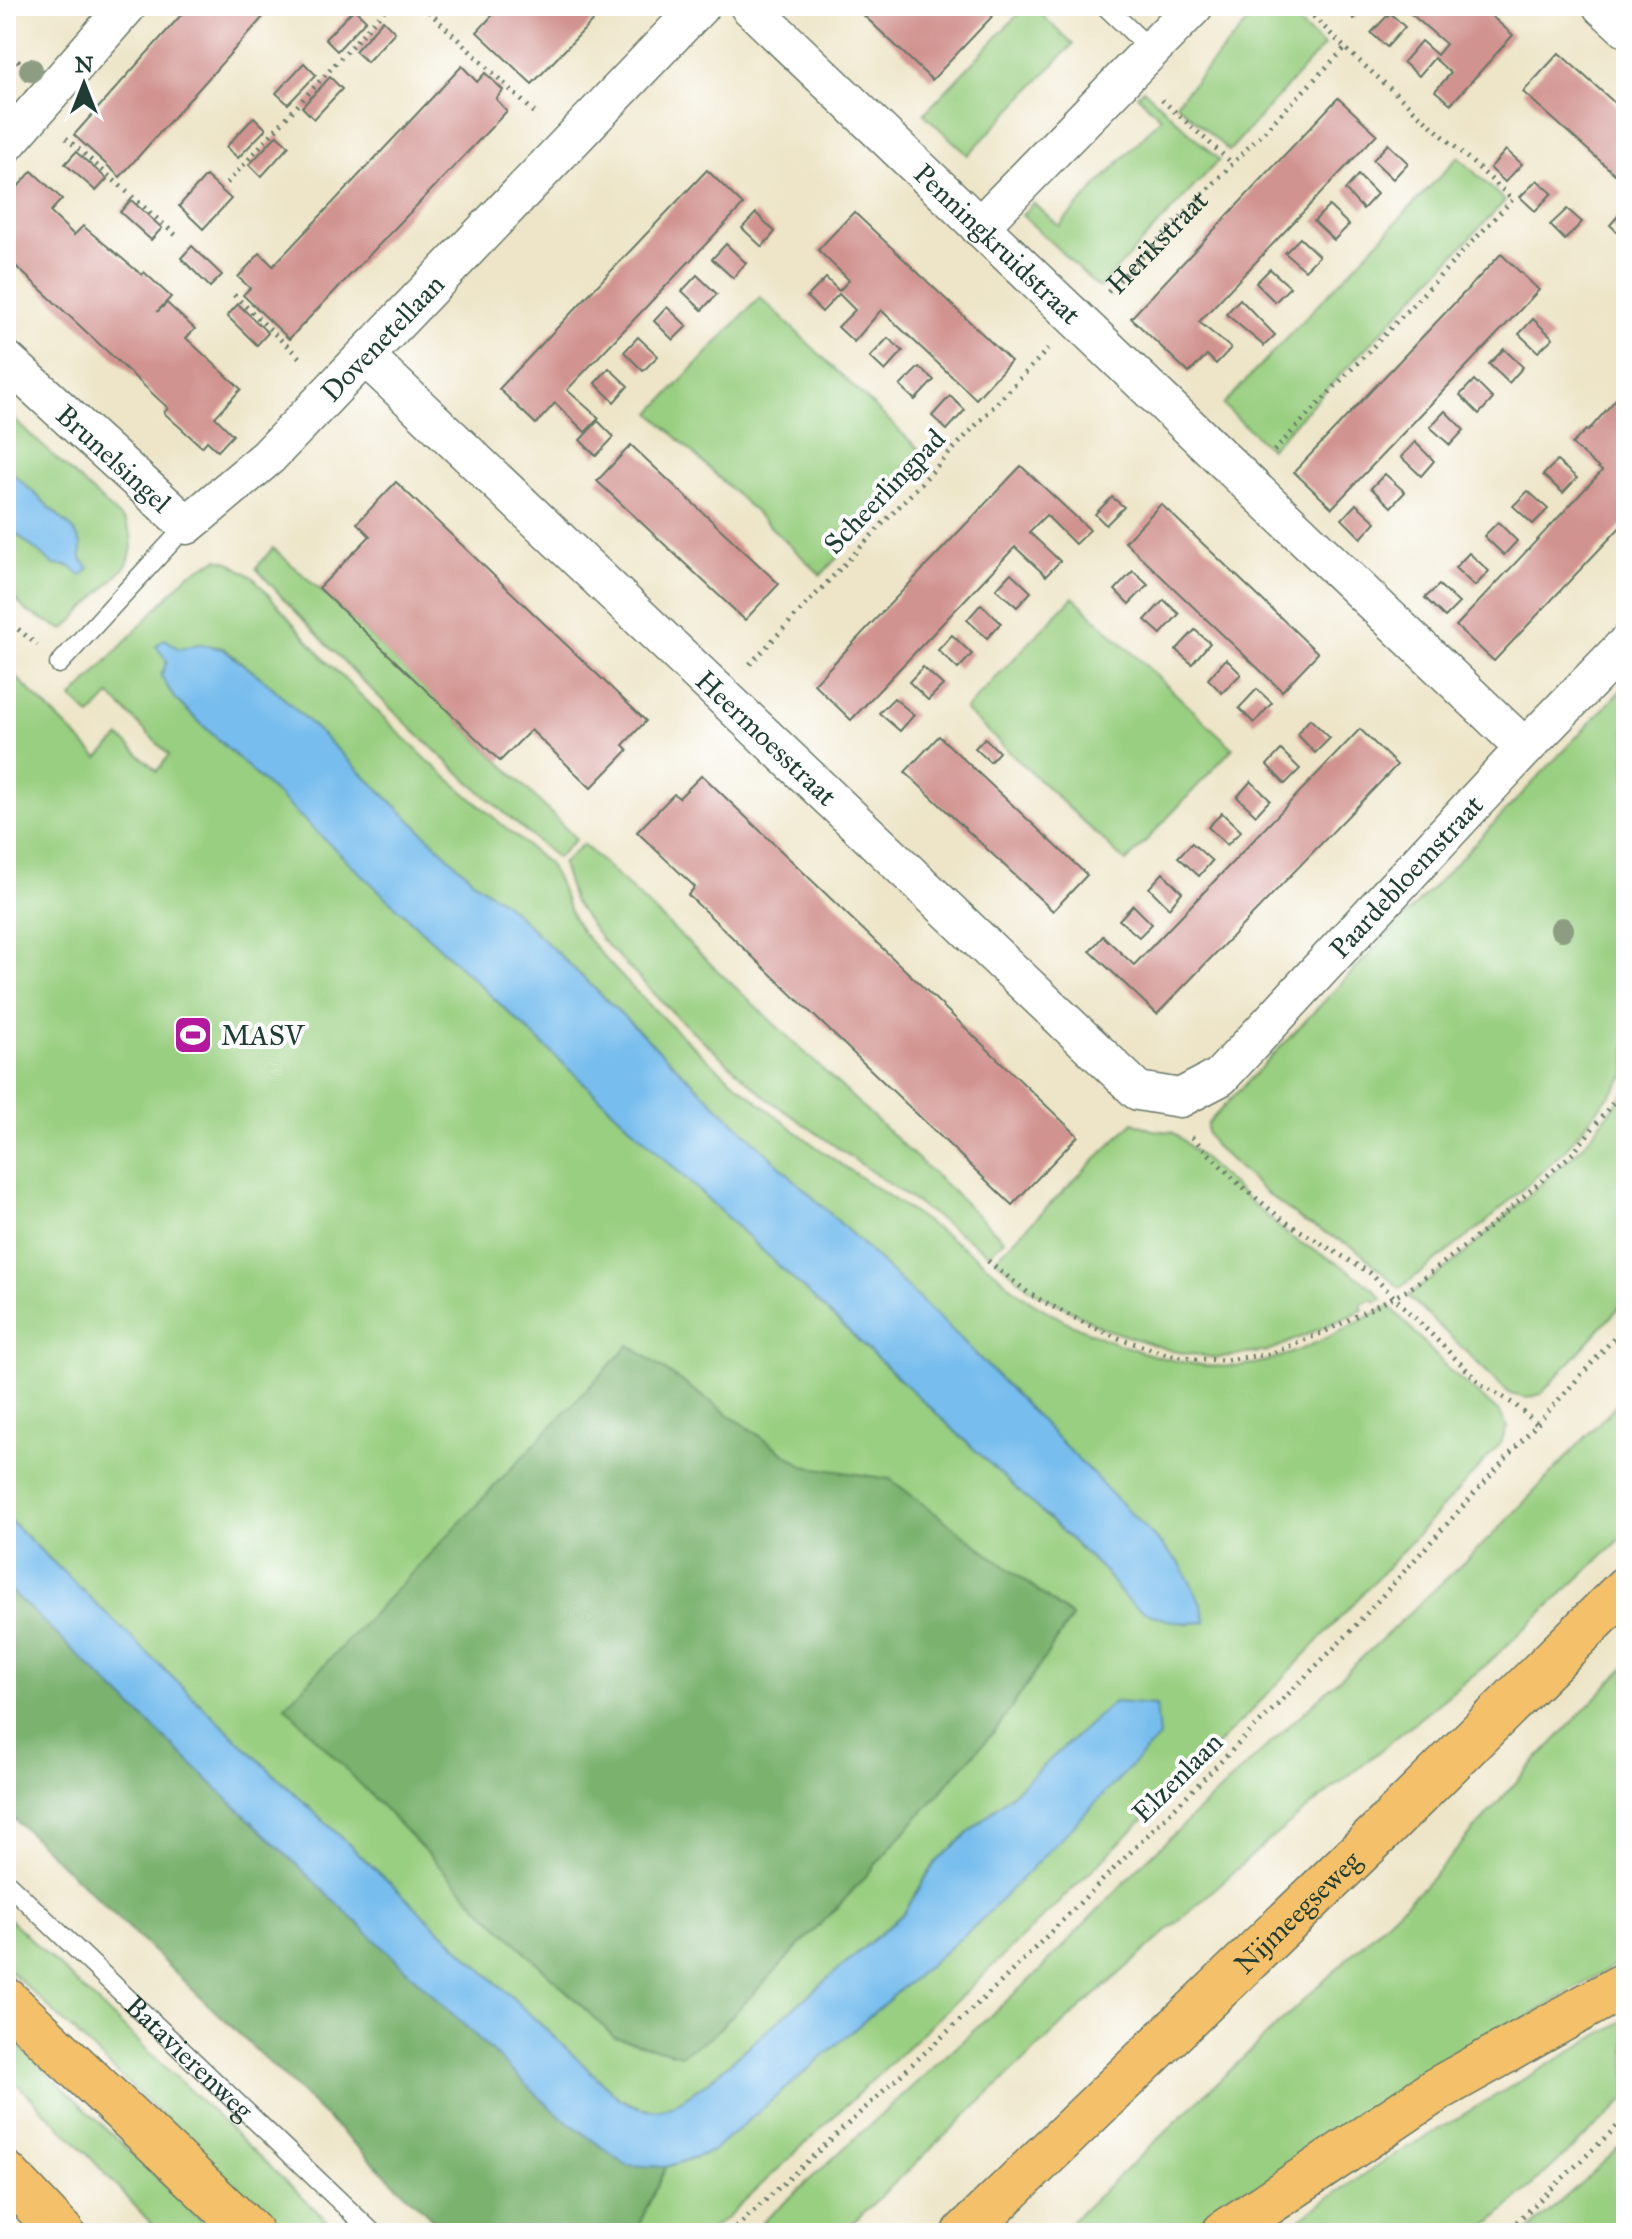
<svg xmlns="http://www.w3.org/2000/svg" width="1632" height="2239" font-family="'IM FELL Great Primer',serif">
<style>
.green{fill:#99cf80;stroke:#5c865a;stroke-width:2;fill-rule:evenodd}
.forest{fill:#7ab26e;stroke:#4c7851;stroke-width:2}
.water{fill:#77bdee;stroke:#4b7d91;stroke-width:2}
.building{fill:#d1938f}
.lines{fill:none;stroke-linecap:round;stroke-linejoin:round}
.service-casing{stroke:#677868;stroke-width:21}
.minor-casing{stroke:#677868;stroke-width:41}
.primary-casing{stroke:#677868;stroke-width:47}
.path{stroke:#677868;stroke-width:5;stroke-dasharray:2 6;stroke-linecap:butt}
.service{stroke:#fff;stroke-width:18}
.minor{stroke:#fff;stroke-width:38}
.primary{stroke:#f4c16a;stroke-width:44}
.tree{fill:#8d9d81}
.labels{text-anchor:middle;stroke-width:8;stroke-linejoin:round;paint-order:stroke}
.street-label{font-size:28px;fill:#1f3d34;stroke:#fff}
.poi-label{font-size:28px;fill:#1f3d34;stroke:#fff;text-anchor:start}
</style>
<rect width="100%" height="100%" fill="#fff"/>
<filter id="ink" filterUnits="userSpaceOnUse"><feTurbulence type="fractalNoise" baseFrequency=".0125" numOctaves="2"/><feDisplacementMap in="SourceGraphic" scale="16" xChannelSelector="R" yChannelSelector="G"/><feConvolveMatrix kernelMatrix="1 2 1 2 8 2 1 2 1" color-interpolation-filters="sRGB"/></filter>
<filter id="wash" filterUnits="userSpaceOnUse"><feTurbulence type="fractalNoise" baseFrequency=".006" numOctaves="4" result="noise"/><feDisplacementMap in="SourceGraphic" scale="32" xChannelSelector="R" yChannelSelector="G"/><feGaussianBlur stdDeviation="1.8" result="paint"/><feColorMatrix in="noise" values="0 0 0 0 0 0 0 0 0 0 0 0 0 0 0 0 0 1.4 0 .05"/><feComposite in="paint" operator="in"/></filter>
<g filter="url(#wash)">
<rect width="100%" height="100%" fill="#eee5c8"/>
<g class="green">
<polygon points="1026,6 1032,6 1073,44 968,155 924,114"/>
<polygon points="1262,6 1279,6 1324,46 1229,151 1176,103"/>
<polygon points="1143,89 1219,160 1099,288 1022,215 1033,203 1059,226 1161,118 1137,95"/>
<polygon points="1458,157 1505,201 1270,449 1223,405"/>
<polygon points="760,297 929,459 821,575 651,413"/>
<polygon points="6,412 125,522 131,535 132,548 127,565 64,630 26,611 6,588 6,525 54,565 69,566 81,559 81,544 74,530 6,467"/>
<path d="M273,548C378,640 479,739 576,839L557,858C450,768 349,673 256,568Z"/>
<path d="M218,559L229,562L254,578L327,662L427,760L548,864C563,884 566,912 583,933C647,1010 734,1085 814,1145C846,1169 881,1190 913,1213C938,1230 964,1247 987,1265C1001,1276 1014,1291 1029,1300C1083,1335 1174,1371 1239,1366C1292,1361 1343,1328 1390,1306L1449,1370L1500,1413L1507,1427L1501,1443C1419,1533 1338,1622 1253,1709C1083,1883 905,2050 727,2217L706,2233H635L666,2167L713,2151L979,1922L935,1863L904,1913L705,2084C671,2107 660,2120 620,2099L245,1747L6,1517V667L98,758L120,737L157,771L169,755L110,695L90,716L72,698L189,574ZM200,644L223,648L268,683L477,884L505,903L958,1336L1181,1565L1190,1624C1142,1614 1135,1608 1104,1571L175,699L161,676C169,655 179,649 200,644ZM629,1345L803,1466L1072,1618L999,1726L844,1900L712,2036Z"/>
<polygon points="1073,597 1233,748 1126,862 965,710"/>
<polygon points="1626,685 1626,1075 1563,1152 1484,1224 1400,1288 1355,1248 1304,1222 1265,1192 1214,1145 1207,1133 1207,1124"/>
<polygon points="583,844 1004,1240 989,1254 768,1099 678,1018 601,939 573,900 562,864"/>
<polygon points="1626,1091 1626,1300 1541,1394 1527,1398 1510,1394 1408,1296 1462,1256 1583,1146"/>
<polygon points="1133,1122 1152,1130 1172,1132 1177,1135 1290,1237 1341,1265 1374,1289 1382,1299 1376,1303 1373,1299 1361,1304 1363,1310 1269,1351 1216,1358 1172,1351 1106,1329 1030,1289 995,1259"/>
<polygon points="1626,1394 1626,1534 1487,1664 1273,1837 1065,2022 842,2233 751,2233 1035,1975 1145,1861 1497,1531"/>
<polygon points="1626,1666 1626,1958 1437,2072 1198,2233 1059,2233 1430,1880 1525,1772"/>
<polygon points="6,1916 340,2233 285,2233 6,1967"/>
<polygon points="1626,2019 1626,2099 1480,2233 1279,2233 1374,2167"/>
<polygon points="6,2033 27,2053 215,2233 160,2233 77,2143 6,2073"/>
<polygon points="1626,2142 1626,2233 1526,2233"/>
</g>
<g class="forest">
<polygon points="629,1345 803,1466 890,1479 1072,1617 999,1726 844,1900 712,2036 680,2055 614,2037 480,1908 285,1706"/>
<polygon points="6,1586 555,2112 628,2165 666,2167 635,2233 447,2233 6,1811"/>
</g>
<g class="water">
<polygon points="6,467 74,530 81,544 81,559 89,568 81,576 69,566 54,565 6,525"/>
<path d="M165,639L179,649L200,644L223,649L268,683L477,884L505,903L958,1336L1181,1565L1200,1601L1206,1622C1181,1625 1155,1619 1133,1605C1122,1597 1113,1582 1104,1571L175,699L161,676L167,661L156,646Z"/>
<path d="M6,1517L245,1747L620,2099C660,2120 671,2107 705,2084L904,1913L935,1863L1114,1702L1156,1705L1159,1738L979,1922L713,2151L666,2167L626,2165L555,2112L6,1586Z"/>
</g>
<g id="blocks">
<g class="building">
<polygon points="189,6 273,6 120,177 74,135"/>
<polygon points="501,6 607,6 532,84 477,32"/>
<polygon points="861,6 1002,6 932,80 857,9"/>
<polygon points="1341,6 1366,6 1354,19"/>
<polygon points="1402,6 1480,6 1513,35 1451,104 1435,91 1451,73 1434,58 1419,76 1403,62 1421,41 1437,55 1446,44"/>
<polygon points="354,9 366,20 337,51 325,39"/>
<polygon points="1390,13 1405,27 1387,47 1371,33"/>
<polygon points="383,20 395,32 367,62 355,51"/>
<polygon points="1559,53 1626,113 1626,184 1523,92"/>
<polygon points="304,63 316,75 288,104 276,93"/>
<polygon points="462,66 477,82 485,73 503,90 496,99 507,111 289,339 243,295 250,288 238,277 260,253 273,266"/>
<polygon points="330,77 342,89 314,119 302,107"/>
<polygon points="1338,98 1377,134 1199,322 1231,348 1216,364 1207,355 1189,373 1131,318"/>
<polygon points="254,117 266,129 238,158 226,147"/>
<polygon points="277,135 289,146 261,177 249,165"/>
<polygon points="1388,144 1408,163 1393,179 1373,160"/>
<polygon points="1506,150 1522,164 1505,182 1490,168"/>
<polygon points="76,152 107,179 96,191 65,164"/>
<polygon points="707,170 743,205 567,390 599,418 585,432 555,403 536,424 499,389"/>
<polygon points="32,171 62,199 50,212 74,235 83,226 142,275 144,272 171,297 157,312 167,303 195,329 186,338 241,389 215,417 233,435 218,451 207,441 202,447 164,413 168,408 6,257 6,200"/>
<polygon points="1358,175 1377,194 1363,209 1345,190"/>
<polygon points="206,176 231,199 203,229 179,206"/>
<polygon points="1537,180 1552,193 1535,211 1520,197"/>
<polygon points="131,200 162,228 151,240 120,212"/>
<polygon points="1329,206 1349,225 1334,240 1314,221"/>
<polygon points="1626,207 1626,240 1610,225"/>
<polygon points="1567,209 1582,222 1565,240 1550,225"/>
<polygon points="854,212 1011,361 976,399 881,310 854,342 838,327 855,310 839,294 822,312 807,297 826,278 839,291 849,280 818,250"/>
<polygon points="756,213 775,232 762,247 742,228"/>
<polygon points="1300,238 1319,256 1305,270 1285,253"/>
<polygon points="726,244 746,263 733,278 712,259"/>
<polygon points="192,246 222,275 210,287 181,258"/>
<polygon points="1501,254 1539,290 1332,508 1294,472"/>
<polygon points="1270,269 1290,287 1275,302 1256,283"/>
<polygon points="697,275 717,294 702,310 682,291"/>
<polygon points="1240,299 1275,335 1264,346 1226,314"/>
<polygon points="238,304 268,333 257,345 227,316"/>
<polygon points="667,307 687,326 673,340 654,321"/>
<polygon points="1533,319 1553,338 1538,352 1519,334"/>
<polygon points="638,337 658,356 643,371 624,352"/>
<polygon points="888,338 903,351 885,371 870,357"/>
<polygon points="1504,349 1523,367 1509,383 1489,364"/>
<polygon points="919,367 934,380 915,400 900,386"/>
<polygon points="609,368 628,386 614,402 595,383"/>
<polygon points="1474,380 1493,399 1479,414 1460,395"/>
<polygon points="950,396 965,410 947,430 932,416"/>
<polygon points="1616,399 1626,408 1626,521 1494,661 1456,626 1602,471 1572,444 1586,430 1588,431"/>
<polygon points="1445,411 1464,430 1450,445 1430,427"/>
<polygon points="598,421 614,437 596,456 580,440"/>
<polygon points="1415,442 1434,461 1421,476 1401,457"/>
<polygon points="631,445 779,584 745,620 597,481"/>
<polygon points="1557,461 1577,478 1563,493 1543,475"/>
<polygon points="1021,466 1090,530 1075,544 1046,515 1029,532 1060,561 1046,576 1015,547 851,720 814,684"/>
<polygon points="1385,474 1405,492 1391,507 1371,488"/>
<polygon points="396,482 646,721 623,745 628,750 591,788 531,730 500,761 319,588 370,536 357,523"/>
<polygon points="1528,491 1548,509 1533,524 1513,506"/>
<polygon points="1112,497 1124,507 1106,525 1095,514"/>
<polygon points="1161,504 1318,653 1282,691 1125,542"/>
<polygon points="1356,504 1376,522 1361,538 1342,519"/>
<polygon points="1498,522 1517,541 1504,555 1484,536"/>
<polygon points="1469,553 1489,571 1475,586 1455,568"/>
<polygon points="1133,571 1148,585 1129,604 1115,590"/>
<polygon points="1011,573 1031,592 1017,607 996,589"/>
<polygon points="1439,585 1459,603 1445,617 1425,598"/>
<polygon points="1164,600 1179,614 1161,634 1145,620"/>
<polygon points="981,604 1001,623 987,638 967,620"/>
<polygon points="1195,630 1210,643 1192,664 1176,650"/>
<polygon points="952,635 972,654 958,669 938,650"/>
<polygon points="1226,659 1241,674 1222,693 1208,679"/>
<polygon points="923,667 943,685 928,700 909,682"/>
<polygon points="1257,689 1272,703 1254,723 1239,708"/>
<polygon points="894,698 914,715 900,731 879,713"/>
<polygon points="1310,719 1330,738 1315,753 1297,734"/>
<polygon points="1360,729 1397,765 1157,1014 1090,951 1103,936 1134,965"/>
<polygon points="939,736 1087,875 1053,911 905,772"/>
<polygon points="985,738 999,752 990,762 975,748"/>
<polygon points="1281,750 1300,769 1285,784 1267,765"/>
<polygon points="702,775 1078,1136 1012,1205 688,895 695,887 637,832 674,794 679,798"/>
<polygon points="1251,781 1270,800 1256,815 1237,797"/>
<polygon points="1222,813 1241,831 1227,845 1208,827"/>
<polygon points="1192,843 1212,861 1199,876 1178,857"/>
<polygon points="1163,873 1182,892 1169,908 1149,888"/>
<polygon points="1133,905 1152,924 1139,937 1119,920"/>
</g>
</g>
</g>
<g filter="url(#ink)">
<use href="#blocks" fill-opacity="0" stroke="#677868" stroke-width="2"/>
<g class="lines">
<g class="service-casing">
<g id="service">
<polyline points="1105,6 1151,50"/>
<polyline points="59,664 187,525"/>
<path id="s2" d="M6,1882L373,2233"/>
</g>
</g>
<g class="minor-casing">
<g id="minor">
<path id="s3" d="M749,6L1525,748"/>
<polyline points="1602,6 1626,28"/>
<polyline points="6,144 127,6"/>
<polyline points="979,227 1194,6"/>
<path id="s4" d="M365,356L1138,1091L1180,1098L1220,1077L1525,748L1626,644"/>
<path id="s5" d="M6,360L187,525L268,457L700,6"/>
</g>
</g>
<g class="primary-casing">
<g id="primary">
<polyline points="6,2000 251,2233"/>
<polyline points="6,2174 62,2233"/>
<path id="s6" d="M965,2233L1378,1834L1626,1588"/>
<polyline points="1224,2233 1436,2090 1626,1984"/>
</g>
</g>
<g class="path">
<polyline points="423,6 538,116"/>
<polyline points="6,50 22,65"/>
<polyline points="1162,100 1233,164"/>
<polyline points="66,138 179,238"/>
<polyline points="227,183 388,6"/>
<path id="s1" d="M1108,292L1345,48"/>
<polyline points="234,295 303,361"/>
<polyline points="1274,451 1513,199 1345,48 1303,6"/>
<polyline points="6,619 37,645"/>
<polyline points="750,664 1048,349"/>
<polyline points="1192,1137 1238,1183 1284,1221 1370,1273 1482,1385 1514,1404 1537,1424"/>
<polyline points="988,1261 1031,1295 1086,1324 1123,1340 1167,1354 1196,1359 1225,1360 1270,1354 1324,1332 1408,1290 1487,1229 1574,1152 1626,1086"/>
<polyline points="730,2233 999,1984 1348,1634 1626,1325"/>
<polyline points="1505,2233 1626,2118"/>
</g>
<use href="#service" class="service"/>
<use href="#minor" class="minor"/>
<use href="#primary" class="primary"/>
</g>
<g class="tree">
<circle cx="31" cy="70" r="12"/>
<circle cx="1562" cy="929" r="12"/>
</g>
</g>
<defs>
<g id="stadium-square" transform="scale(2)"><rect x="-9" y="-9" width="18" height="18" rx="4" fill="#b5179e" stroke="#fff"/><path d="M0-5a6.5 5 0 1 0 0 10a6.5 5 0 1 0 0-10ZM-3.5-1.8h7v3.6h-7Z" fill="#fff"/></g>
</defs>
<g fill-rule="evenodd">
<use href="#stadium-square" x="193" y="1035"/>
</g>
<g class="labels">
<g class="street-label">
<text dy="10" stroke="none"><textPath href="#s1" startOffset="70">Herikstraat</textPath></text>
<text dy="10" stroke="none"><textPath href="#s3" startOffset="344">Penningkruidstraat</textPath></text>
<text dy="10" stroke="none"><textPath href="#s5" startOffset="516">Dovenetellaan</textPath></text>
<text dy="10" stroke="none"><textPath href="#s5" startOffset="146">Brunelsingel</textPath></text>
<text transform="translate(884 491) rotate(-46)" y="10">Scheerlingpad</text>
<text dy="10" stroke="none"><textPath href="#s4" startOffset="554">Heermoesstraat</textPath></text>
<text dy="10" stroke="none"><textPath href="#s4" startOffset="1428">Paardebloemstraat</textPath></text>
<text transform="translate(1177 1777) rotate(-45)" y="10">Elzenlaan</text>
<text dy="10" stroke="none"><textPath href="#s6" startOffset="462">Nijmeegseweg</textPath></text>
<text dy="10" stroke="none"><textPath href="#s2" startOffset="254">Batavierenweg</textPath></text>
</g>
<g class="poi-label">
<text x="221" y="1045">MASV</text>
</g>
</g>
<rect width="1632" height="2239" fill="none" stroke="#fff" stroke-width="32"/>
<g transform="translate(84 84)" stroke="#ffffff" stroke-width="6" paint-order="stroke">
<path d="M0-6L14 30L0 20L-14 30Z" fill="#1f3d34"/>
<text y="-12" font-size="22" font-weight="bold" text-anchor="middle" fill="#1f3d34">N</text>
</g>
</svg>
